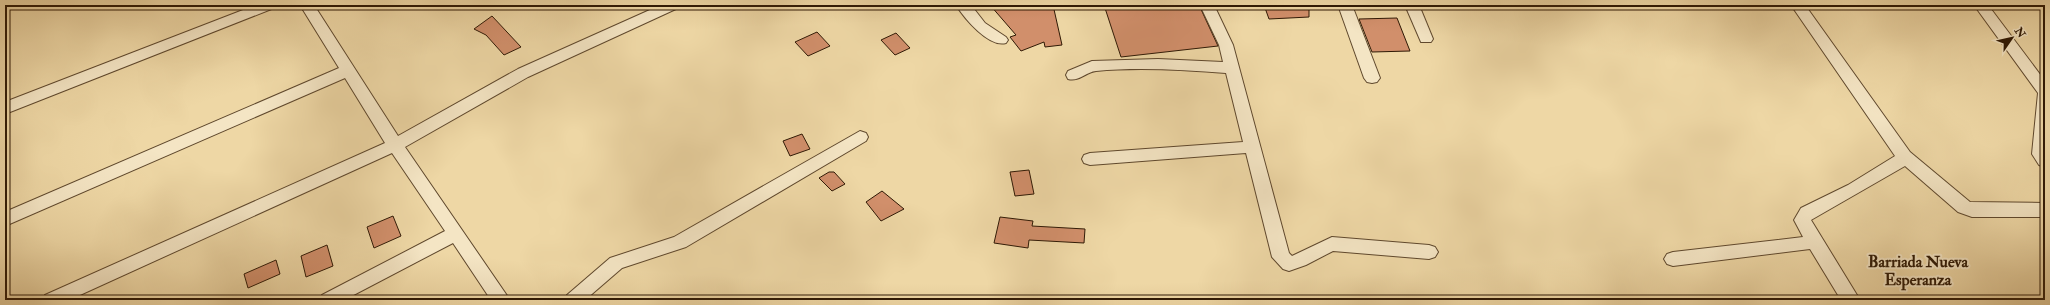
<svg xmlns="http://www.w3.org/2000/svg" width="2050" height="305" font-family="'IM FELL Double Pica',serif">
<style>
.building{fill:#d18f6b;stroke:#2f1905}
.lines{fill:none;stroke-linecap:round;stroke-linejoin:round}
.minor-casing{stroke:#5f482d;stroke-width:2}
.minor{fill:#f4e5c4;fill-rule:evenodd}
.labels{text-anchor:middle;stroke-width:4;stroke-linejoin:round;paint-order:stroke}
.neighbourhood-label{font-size:16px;font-weight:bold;fill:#2f1905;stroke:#f4e5c4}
</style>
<rect width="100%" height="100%" fill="#eed7a5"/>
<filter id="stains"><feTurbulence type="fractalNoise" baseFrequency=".005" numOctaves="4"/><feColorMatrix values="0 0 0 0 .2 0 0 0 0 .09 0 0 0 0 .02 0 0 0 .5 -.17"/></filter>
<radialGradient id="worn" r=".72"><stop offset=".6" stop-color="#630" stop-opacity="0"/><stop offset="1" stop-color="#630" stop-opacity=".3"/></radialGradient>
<g class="building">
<polygon points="990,5 1053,5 1062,45 1045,47 1044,42 1021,51 1010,37 1016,35"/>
<polygon points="1104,5 1199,5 1218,46 1121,57"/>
<polygon points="1264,5 1309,5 1309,17 1269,19"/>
<polygon points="492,16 521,47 504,55 486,35 474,29"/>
<polygon points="1397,18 1410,51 1372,52 1359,19"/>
<polygon points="817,32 830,46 808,56 795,42"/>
<polygon points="896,33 910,48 895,55 881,40"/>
<polygon points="802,134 810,149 790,156 783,141"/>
<polygon points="1029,170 1034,194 1015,196 1010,172"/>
<polygon points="829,172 834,172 845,184 832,191 819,178"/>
<polygon points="882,191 904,209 881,221 866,202"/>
<polygon points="393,216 401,236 374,248 367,227"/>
<polygon points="1000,217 1033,221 1032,226 1085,229 1084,243 1029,240 1028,248 994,243"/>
<polygon points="327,245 333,266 306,277 301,256"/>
<polygon points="276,260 280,274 248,288 244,274"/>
</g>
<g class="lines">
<g class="minor-casing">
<g id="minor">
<polygon points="256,5 276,5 274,8 5,114 5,102"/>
<polygon points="300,5 314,5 398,136 518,69 661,5 680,5 678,8 528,77 405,147 510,300 491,300 453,243 344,300 319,300 322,295 445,231 392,153 69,300 42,300 45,295 385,143 345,78 5,226 5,212 339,68"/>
<path d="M956,5H971L985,23L1006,37L1008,40L1006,43C989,48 964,18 956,5Z"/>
<path d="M1200,5H1214L1233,45L1289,253L1292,256L1332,237L1429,245L1435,247L1438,252L1435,257L1429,259L1333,251L1306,265L1289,271L1283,269L1272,257L1246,153L1090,165L1084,163L1082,159L1084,155L1090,153L1243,142L1226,73C1183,70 1139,67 1096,71C1086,72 1079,82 1068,79L1066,75L1068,71L1092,61L1158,59L1223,62L1219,45Z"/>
<polygon points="1338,5 1352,5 1380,78 1377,82 1372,83 1367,82 1364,78"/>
<polygon points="1405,5 1419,5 1433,39 1431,42 1421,42"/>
<polygon points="1791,5 1805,5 1910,152 1970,202 2045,203 2045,217 1972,217 1958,212 1905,166 1811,220 1860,300 1841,300 1810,249 1673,266 1667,264 1664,259 1667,254 1673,252 1803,237 1794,220 1801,208 1848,185 1895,156"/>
<polygon points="1974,5 1988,5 2045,81 2045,167 2039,165 2032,154 2038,93"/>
<polygon points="860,131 866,133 868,137 866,141 686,247 622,268 585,300 564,300 567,295 610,258 674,237"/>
</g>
</g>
<use href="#minor" class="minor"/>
</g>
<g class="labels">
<g class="neighbourhood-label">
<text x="1918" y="267">Barriada Nueva<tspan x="1918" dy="18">Esperanza</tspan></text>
</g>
</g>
<rect width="2050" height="305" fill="none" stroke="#eed7a5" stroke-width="20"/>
<rect x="6" y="6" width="2038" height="293" fill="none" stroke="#2f1905" stroke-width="2"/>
<rect x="10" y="10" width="2030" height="285" fill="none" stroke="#2f1905"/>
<g transform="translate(2012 38) rotate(56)" stroke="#f4e5c4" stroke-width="3" paint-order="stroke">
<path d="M0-3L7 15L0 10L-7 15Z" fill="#2f1905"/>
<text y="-6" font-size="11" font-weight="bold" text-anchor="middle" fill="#2f1905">N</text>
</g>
<rect width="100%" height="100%" filter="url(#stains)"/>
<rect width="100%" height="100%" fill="url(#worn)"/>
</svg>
